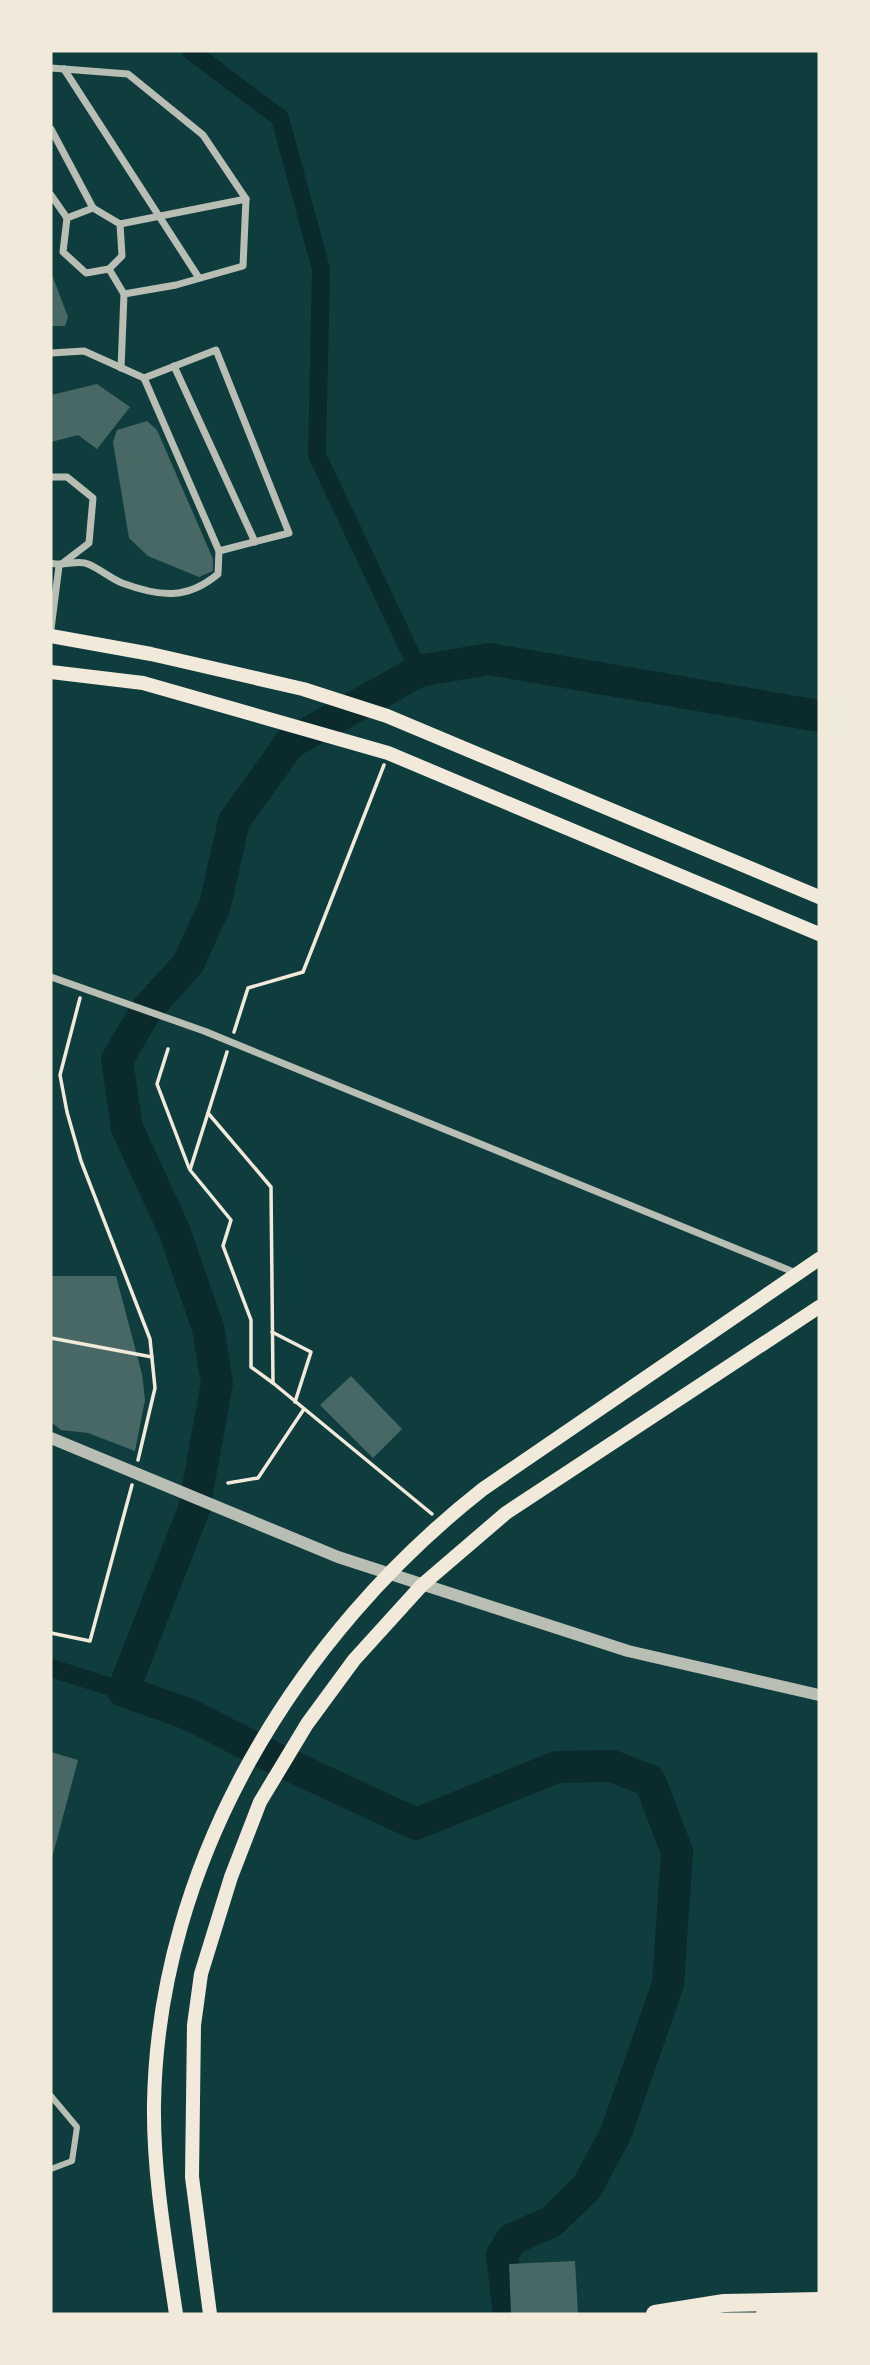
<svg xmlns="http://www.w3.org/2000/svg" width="870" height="2365" font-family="'DM Sans',sans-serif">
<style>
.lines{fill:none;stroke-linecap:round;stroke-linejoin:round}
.canal{stroke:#0a2a2b;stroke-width:18}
.river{stroke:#0a2a2b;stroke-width:32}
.building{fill:#486865}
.path{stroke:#f1e9da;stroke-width:3.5}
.pedestrian{stroke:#b8beb3;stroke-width:6}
.minor{stroke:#b8beb3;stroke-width:7}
.tertiary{stroke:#b8beb3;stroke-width:12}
.secondary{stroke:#f1e9da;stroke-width:14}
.trunk{stroke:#f1e9da;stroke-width:16}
.motorway{stroke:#f1e9da;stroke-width:18}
</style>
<rect width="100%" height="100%" fill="#0f3d3e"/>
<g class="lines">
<g class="canal">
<polyline points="191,51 280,118 321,269 317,455 419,671"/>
<polyline points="51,1668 123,1691"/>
</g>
<polyline class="river" points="509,2314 502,2255 512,2239 551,2222 587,2187 616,2133 668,1984 677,1852 650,1781 612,1766 557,1767 416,1824 274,1758 188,1714 123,1691 194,1509 217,1383 208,1328 174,1230 127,1128 117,1060 147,1009 188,964 215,905 234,821 290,743 419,671 489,659 819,716"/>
</g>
<g class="building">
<polygon points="51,272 68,317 65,326 51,326"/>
<polygon points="97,384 130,407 97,449 78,435 51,442 51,395"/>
<polygon points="147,421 157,430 213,559 213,571 199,577 148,556 129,538 113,442 117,430"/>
<polygon points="51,1276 116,1276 142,1374 145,1400 135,1451 88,1433 61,1430 51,1422"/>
<polygon points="351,1376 402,1429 373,1458 320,1405"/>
<polygon points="51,1752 78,1760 52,1858 51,1858"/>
<polygon points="575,2261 578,2314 511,2314 509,2264"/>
</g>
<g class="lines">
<g class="path">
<polyline points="80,998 60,1075 67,1112 81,1161 150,1339 155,1388 138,1460"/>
<polyline points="234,1032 248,988 303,972 384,765"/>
<polyline points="168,1049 157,1084 189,1168"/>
<polyline points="227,1052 208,1113 271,1187 273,1383 432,1514"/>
<polyline points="208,1113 190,1170 231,1220 223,1246 251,1320 251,1367 273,1383"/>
<polyline points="272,1332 311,1352 295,1402"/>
<polyline points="51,1338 152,1357"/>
<polyline points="228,1483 258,1478 304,1409"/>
<polyline points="51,1633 90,1641 132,1485"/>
</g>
<polyline class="pedestrian" points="51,2096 77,2127 72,2161 51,2169"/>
<g class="minor">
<polyline points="51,68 128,74 203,135 246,199 243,266 176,285 124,294 121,368"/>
<polyline points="64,69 199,278"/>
<polyline points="51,129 93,208"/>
<polyline points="51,195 67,218"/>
<polygon points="93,208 120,224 122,256 109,269 86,273 63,252 67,218"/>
<polyline points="120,224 246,199"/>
<polyline points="109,269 124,294"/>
<path d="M51,353L84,351L144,378L219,551L218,574C187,600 160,597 122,583C110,578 100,569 88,564C77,559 63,567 51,563"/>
<polyline points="174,366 255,542"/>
<polyline points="144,378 216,350 289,533 219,551"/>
<polyline points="51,477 67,477 93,498 89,543 59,566 51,629"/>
<polyline points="51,977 204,1031 796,1273"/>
</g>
<polyline class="tertiary" points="51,1438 338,1557 628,1651 819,1695"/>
<g class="secondary">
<polyline points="51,636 151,654 303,689 387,716 819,897"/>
<polyline points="51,672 143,683 388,753 819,934"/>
<path d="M176,2314C166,2245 153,2174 154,2104C158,1862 296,1636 483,1489L819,1259"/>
<polyline points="210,2314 192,2177 194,2025 201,1974 231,1877 260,1802 307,1724 354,1660 422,1585 506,1513 819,1307"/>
</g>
<polyline class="trunk" points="764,2314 819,2312"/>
<polyline class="motorway" points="655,2314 724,2303 819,2301"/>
</g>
<rect width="870" height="2365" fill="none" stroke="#f1e9da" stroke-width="105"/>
</svg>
